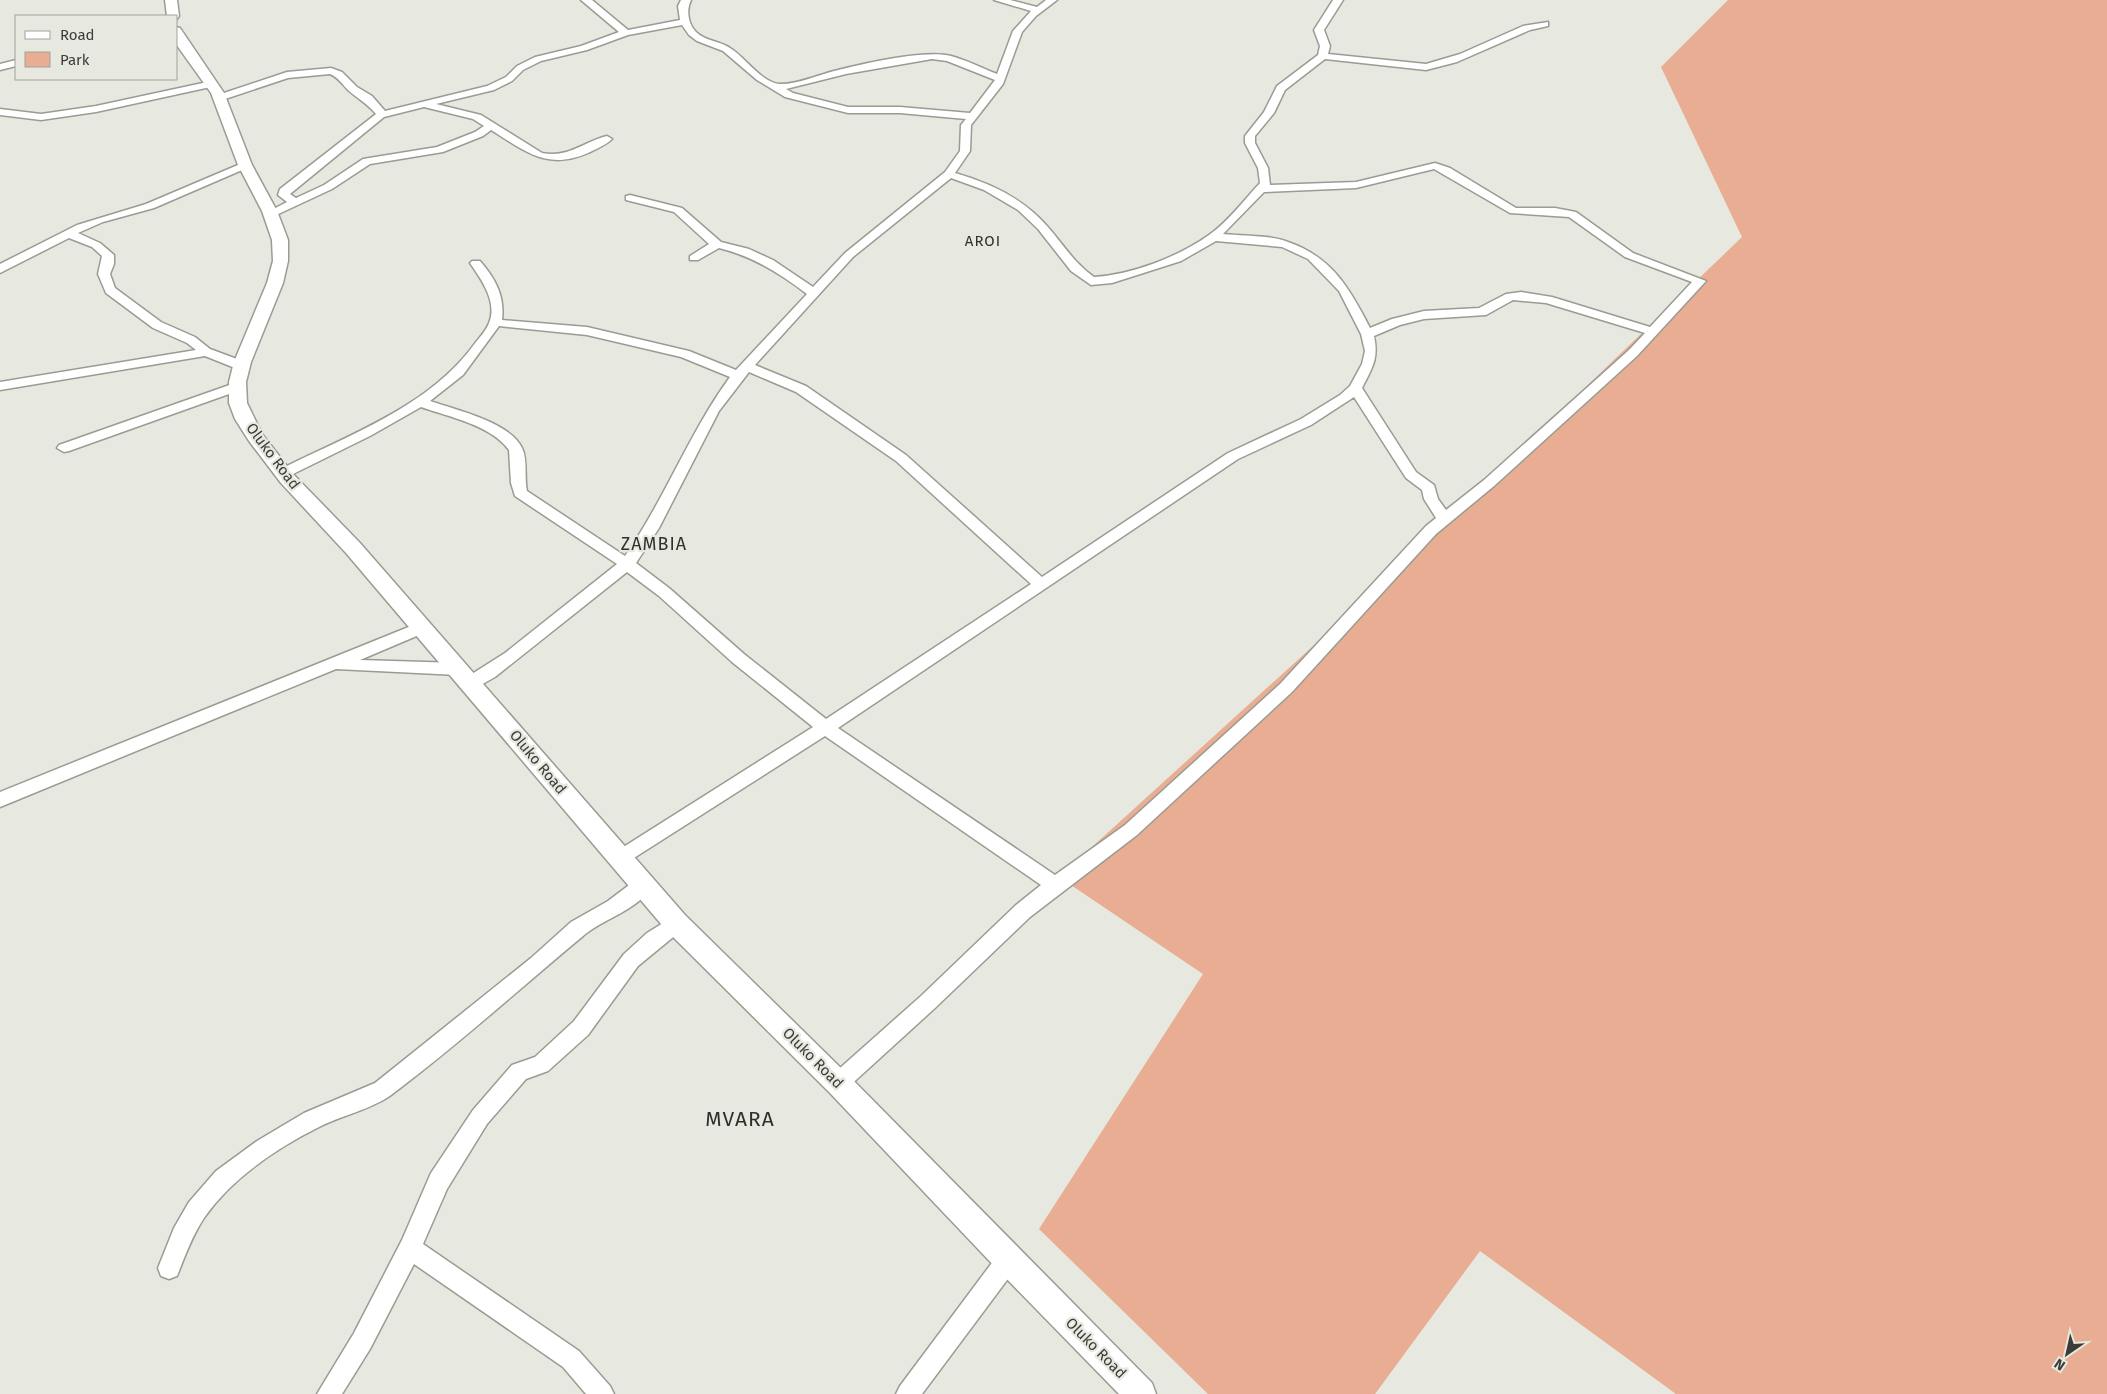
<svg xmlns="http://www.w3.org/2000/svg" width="2107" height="1394" font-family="'Fira Sans',sans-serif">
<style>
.green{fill:#e8ad92}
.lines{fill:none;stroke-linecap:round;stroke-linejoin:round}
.minor-casing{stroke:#9a9b92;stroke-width:3}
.major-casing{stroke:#9a9b92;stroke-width:3}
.minor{fill:#fff;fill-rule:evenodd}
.major{fill:#fff;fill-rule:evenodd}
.labels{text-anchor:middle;stroke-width:4.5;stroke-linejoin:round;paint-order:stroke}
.far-quarter-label{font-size:15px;letter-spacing:1px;fill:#30312a;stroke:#e7e8df}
.street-label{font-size:15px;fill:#3b3c38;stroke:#e7e8df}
.quarter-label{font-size:18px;letter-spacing:1px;fill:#30312a;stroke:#e7e8df}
.near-quarter-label{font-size:21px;letter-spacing:1px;fill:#30312a;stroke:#e7e8df}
</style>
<rect width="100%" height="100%" fill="#e7e8df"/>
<polygon class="green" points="1728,0 2107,0 2107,1394 1676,1394 1480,1251 1375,1394 1208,1394 1039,1229 1203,974 1059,877 1367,597 1742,237 1661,67"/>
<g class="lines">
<g class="minor-casing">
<g id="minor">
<path d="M581,0H592L628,30L680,20L678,6L681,0H691C686,10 688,24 696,32C705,41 720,41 730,48C745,57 761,82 779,84C796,85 818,75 834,71C861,64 926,49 951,56C966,60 982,68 997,74L1013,31L1031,11L994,0H1010L1037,7L1046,0H1057L1036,16L1022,32L1003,84L971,125L970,151L955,173C990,183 1023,198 1047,226C1063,244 1074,263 1094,277C1131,275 1178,257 1209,235C1228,222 1244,200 1260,183L1258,168L1245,143V136L1264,112L1277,86L1318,55L1320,46L1314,30L1333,0H1343L1324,30L1330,46L1328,54L1426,64L1460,54L1523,26L1548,22V26L1530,30L1457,62L1426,70L1325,59L1285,90L1274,113L1255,136V143L1268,168L1270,185L1356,182L1435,163L1450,168L1516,208H1555L1576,212L1633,253L1706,281L1637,356L1494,486L1436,534L1292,692L1137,835L1030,917L935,1008L845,1090L838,1093L831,1090L828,1083L831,1076L921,996L1016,905L1041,885L825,736L626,863L620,866L614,863L611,858L614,853L813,727L732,662L659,596L627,572L495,677C485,682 475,691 464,687L462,683L464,679L505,653L617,564L515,496L511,483L509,450C491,425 449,417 421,407L370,436L289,476L284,478L277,473L279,470C348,435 430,407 476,342C481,336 487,329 489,323C498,302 481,279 470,263L472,261H480C495,278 505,296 502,320L587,327L689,351L736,370L807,294C780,273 752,256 719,248L698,260H690V256L709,244L674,212L626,200V196L630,195L682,208L721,242L749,249L773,260L813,287L845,253L945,172L960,151L961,125L966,119L900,113H848L785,97L757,80L723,51L697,41L689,35L682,25L628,35L587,50L541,61L523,70L512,81L494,90L436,104L481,115L542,153C569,158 583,142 607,136L612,139C606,145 596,149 588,153C547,171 525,151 491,130L483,136L443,152L370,164L332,189L274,216H266L264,214L287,202L278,195L280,189L376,114C367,103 358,99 348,90C342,84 338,77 330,74L288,78L219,101L215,100V96L287,72L331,68L342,72L357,87L372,96L385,111L487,86L506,77L517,66L535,57L581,46L619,32ZM932,59L947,61L995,80L970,113L900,107H848L793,93L786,89L846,74ZM424,107L473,119L484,126L475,132L437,147L363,159L324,185L296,198L290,194L384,117ZM1434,169L1510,213L1569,217L1625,257L1692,282L1650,327L1552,297L1521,292L1506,294L1479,308L1424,311L1392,319L1370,328C1350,289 1332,257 1288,242C1271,235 1242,236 1223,234L1264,192L1356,188ZM951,178L984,190L1018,210L1038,229L1071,271L1091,285L1112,283L1181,261L1216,241L1282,247L1308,259L1339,291L1361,334L1365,351L1362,364L1350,386L1340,395L1301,419L1228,453L1042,577L906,455L806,386L755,365L853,257ZM1513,300L1546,303L1645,333L1629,350L1484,480L1446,510L1438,499L1434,485L1416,472L1362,388C1372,368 1379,359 1374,336L1400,325L1424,319L1486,315ZM499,326L587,335L681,357L730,377C689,433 665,499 625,556L527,491C524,478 528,460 522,448C510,422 456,410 430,401L463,375ZM749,372L796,392L896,461L1031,584L826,719L744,654L669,588L636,563L659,528L719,411ZM1354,397L1406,478L1422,490L1424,499L1436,518L1426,526L1280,684L1125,825L1055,875L838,728L1238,459L1311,425Z"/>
<polygon points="16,60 16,66 0,70 0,64"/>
<polygon points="212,81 217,84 215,86 96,112 41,120 0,115 0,109 41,114 96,106"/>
<polygon points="245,162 250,165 249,167 154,208 103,222 78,233 100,243 114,255 114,264 110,274 115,288 161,322 195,337 210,349 245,362 246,365 245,368 235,368 205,356 0,390 0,382 196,350 187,343 153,328 106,293 98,274 102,256 92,247 69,238 0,273 0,264 77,225 146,204"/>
<polygon points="238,382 245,386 243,389 69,451 64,452 57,448 59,445"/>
<polygon points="421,622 426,624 429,628 426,632 360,660 458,663 464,665 466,669 464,673 458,675 336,669 0,807 0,792"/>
<path d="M643,877L649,879L652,885C641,909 602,919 583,936C519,989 458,1045 391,1095C372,1109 340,1116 319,1127C277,1148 231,1179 204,1218C192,1236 185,1256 177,1276L169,1279L161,1276L158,1268L174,1228L189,1202L216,1171L257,1141L304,1113L375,1083L531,958L571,922L608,901L637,879Z"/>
<polygon points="676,915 683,917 685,923 683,929 638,966 588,1035 548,1071 526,1079 487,1124 447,1189 423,1244 579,1351 610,1386 614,1394 586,1394 563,1367 414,1264 370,1349 342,1394 317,1394 354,1333 402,1240 431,1173 473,1110 512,1065 535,1057 574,1021 624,954 647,933"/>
<polygon points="1008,1249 1016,1252 1019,1260 1016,1268 922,1394 896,1394 900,1386 1000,1252"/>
</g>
</g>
<g class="major-casing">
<g id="major">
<polygon points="165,0 177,0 179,16 177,19 176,16 167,16"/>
<polygon points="176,27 180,28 224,93 252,165 277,211 288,240 288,261 283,283 251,362 246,382 247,403 262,434 294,475 360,543 685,915 847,1074 1152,1383 1156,1394 1119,1394 998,1270 829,1092 667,931 346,553 281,483 249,441 235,419 229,403 229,382 234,362 267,283 273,261 272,240 262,211 238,165 211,93 176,44"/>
</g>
</g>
<use href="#minor" class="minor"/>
<use href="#major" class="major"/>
</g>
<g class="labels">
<g class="far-quarter-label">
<text x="983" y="246">AROI</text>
</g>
<g class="street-label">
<text transform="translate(273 456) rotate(53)" y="5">Oluko Road</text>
<text transform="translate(538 762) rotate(50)" y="5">Oluko Road</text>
<text transform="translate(813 1058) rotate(45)" y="5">Oluko Road</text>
<text transform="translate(1096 1348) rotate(45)" y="5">Oluko Road</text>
</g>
<g class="quarter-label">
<text x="654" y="550">ZAMBIA</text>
</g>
<g class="near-quarter-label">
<text x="740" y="1126">MVARA</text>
</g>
</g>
<rect x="15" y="15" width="162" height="65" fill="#e7e8df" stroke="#a2a39c"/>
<rect x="25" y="31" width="25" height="8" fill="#ffffff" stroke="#a2a39c"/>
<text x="60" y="40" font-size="15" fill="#3b3c38">Road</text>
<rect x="25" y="52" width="25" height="15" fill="#e8ad92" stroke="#a2a39c"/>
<text x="60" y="65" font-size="15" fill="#3b3c38">Park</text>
<g transform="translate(2067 1354) rotate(214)" stroke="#e7e8df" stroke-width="4" paint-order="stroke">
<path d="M0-4L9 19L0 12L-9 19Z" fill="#3b3c38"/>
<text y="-8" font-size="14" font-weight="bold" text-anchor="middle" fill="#3b3c38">N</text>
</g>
</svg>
